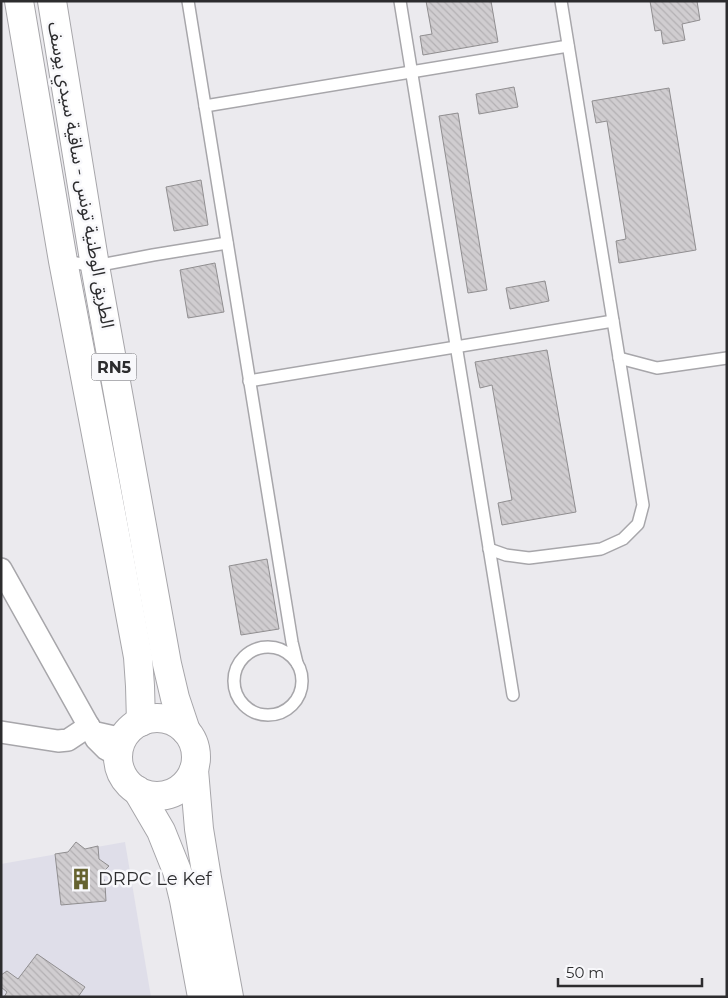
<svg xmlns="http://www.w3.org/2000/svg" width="728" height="998" font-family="Montserrat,'Noto Sans Arabic',sans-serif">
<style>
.built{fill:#dfdee9}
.building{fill:url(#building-back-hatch);stroke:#908e90}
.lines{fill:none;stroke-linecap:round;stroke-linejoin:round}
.service-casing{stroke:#a7a6aa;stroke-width:14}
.minor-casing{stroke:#a7a6aa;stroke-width:24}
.primary-casing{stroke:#a7a6aa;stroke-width:30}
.service{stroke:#fff;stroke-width:11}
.minor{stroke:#fff;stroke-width:21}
.primary{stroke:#fff;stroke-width:28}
.labels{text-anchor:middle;stroke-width:5;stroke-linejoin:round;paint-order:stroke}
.shield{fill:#f8f8fb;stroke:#69696c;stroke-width:1}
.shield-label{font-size:16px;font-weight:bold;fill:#2c2c2e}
.street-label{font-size:18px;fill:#2c2c2e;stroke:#f8f8fb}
.poi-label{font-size:18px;fill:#2c2c2e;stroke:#f8f8fb;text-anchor:start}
</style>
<defs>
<pattern id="building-back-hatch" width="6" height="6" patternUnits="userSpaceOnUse" patternTransform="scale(1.25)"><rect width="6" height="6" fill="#d0cdd0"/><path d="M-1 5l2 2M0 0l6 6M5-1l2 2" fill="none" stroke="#b3b0b3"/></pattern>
</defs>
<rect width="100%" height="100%" fill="#ebeaee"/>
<polygon class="built" points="125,842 151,997 1,997 1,864"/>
<g class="building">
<polygon points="426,1 491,1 498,42 423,55 420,36 432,34"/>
<polygon points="650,1 697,1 700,20 682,24 685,40 663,44 661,30 655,31"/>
<polygon points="514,87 518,107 479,114 476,94"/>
<polygon points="669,88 696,250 619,263 616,241 626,239 607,121 596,123 592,101"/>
<polygon points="458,113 487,290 468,293 439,116"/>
<polygon points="201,180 208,225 174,231 166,187"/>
<polygon points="215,263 224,312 188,318 180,270"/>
<polygon points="545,281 549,301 510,309 506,288"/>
<polygon points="547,350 576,512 502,525 498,503 512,500 492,385 480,388 475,362"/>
<polygon points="267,559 279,629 241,635 229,566"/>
<polygon points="76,842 85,849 98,846 99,859 109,866 102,873 105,884 106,901 61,905 55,854 68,852"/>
<polygon points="37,954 85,987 78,997 4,997 7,992 1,987 1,975 7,971 18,979"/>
</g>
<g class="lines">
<g class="service-casing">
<g id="service">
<polyline points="188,1 292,642 297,663"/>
<polyline points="400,1 513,695"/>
<polyline points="205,106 568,46"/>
<polyline points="64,261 95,266 153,255 227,243"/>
<polyline points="619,358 657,368 727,358"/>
<polyline points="249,381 613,321"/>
<polyline points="489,549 506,555 529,558 601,549 623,539 638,524 643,505 561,1"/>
<circle cx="268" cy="681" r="34"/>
</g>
</g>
<g class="minor-casing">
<g id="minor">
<polyline points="1,569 96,739 106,749 119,756"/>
<polyline points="1,732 58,741 68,740 89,726"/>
<polyline points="92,732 123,739"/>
</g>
</g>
<g class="primary-casing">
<g id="primary">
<polyline points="19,1 63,261 117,544 138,657 140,686 141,722"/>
<polyline points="52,1 95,266 167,664 175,698 186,731"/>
<circle cx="157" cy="757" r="39"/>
<polyline points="194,770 199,829 207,878 229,997"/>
<polyline points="137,790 161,831 177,871 184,900 202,997"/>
</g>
</g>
<use href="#service" class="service"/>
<use href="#minor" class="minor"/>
<use href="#primary" class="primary"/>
</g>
<defs>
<g id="building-bare" transform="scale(1.725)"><path d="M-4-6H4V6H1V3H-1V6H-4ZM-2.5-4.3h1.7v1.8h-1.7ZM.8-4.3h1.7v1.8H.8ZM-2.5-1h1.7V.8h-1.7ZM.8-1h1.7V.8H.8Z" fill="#65622f" stroke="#f8f8fb" stroke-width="2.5" paint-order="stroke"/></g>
</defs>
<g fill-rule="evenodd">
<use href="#building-bare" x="81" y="879"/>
</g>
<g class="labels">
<rect class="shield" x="91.5" y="353.5" width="45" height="27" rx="4"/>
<g class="shield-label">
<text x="114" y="373">RN5</text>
</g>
<g class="street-label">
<text transform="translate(81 175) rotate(80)" y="6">الطريق الوطنية تونس - ساقية سيدي يوسف</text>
</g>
<g class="poi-label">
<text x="98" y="885">DRPC Le Kef</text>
</g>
</g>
<rect width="728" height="998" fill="none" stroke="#2c2c2e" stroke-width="5"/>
<path d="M558 978v8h144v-8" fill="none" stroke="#2c2c2e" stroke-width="2.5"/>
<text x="566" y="978" font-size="15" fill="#2c2c2e" stroke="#f8f8fb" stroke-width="4" paint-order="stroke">50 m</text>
</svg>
